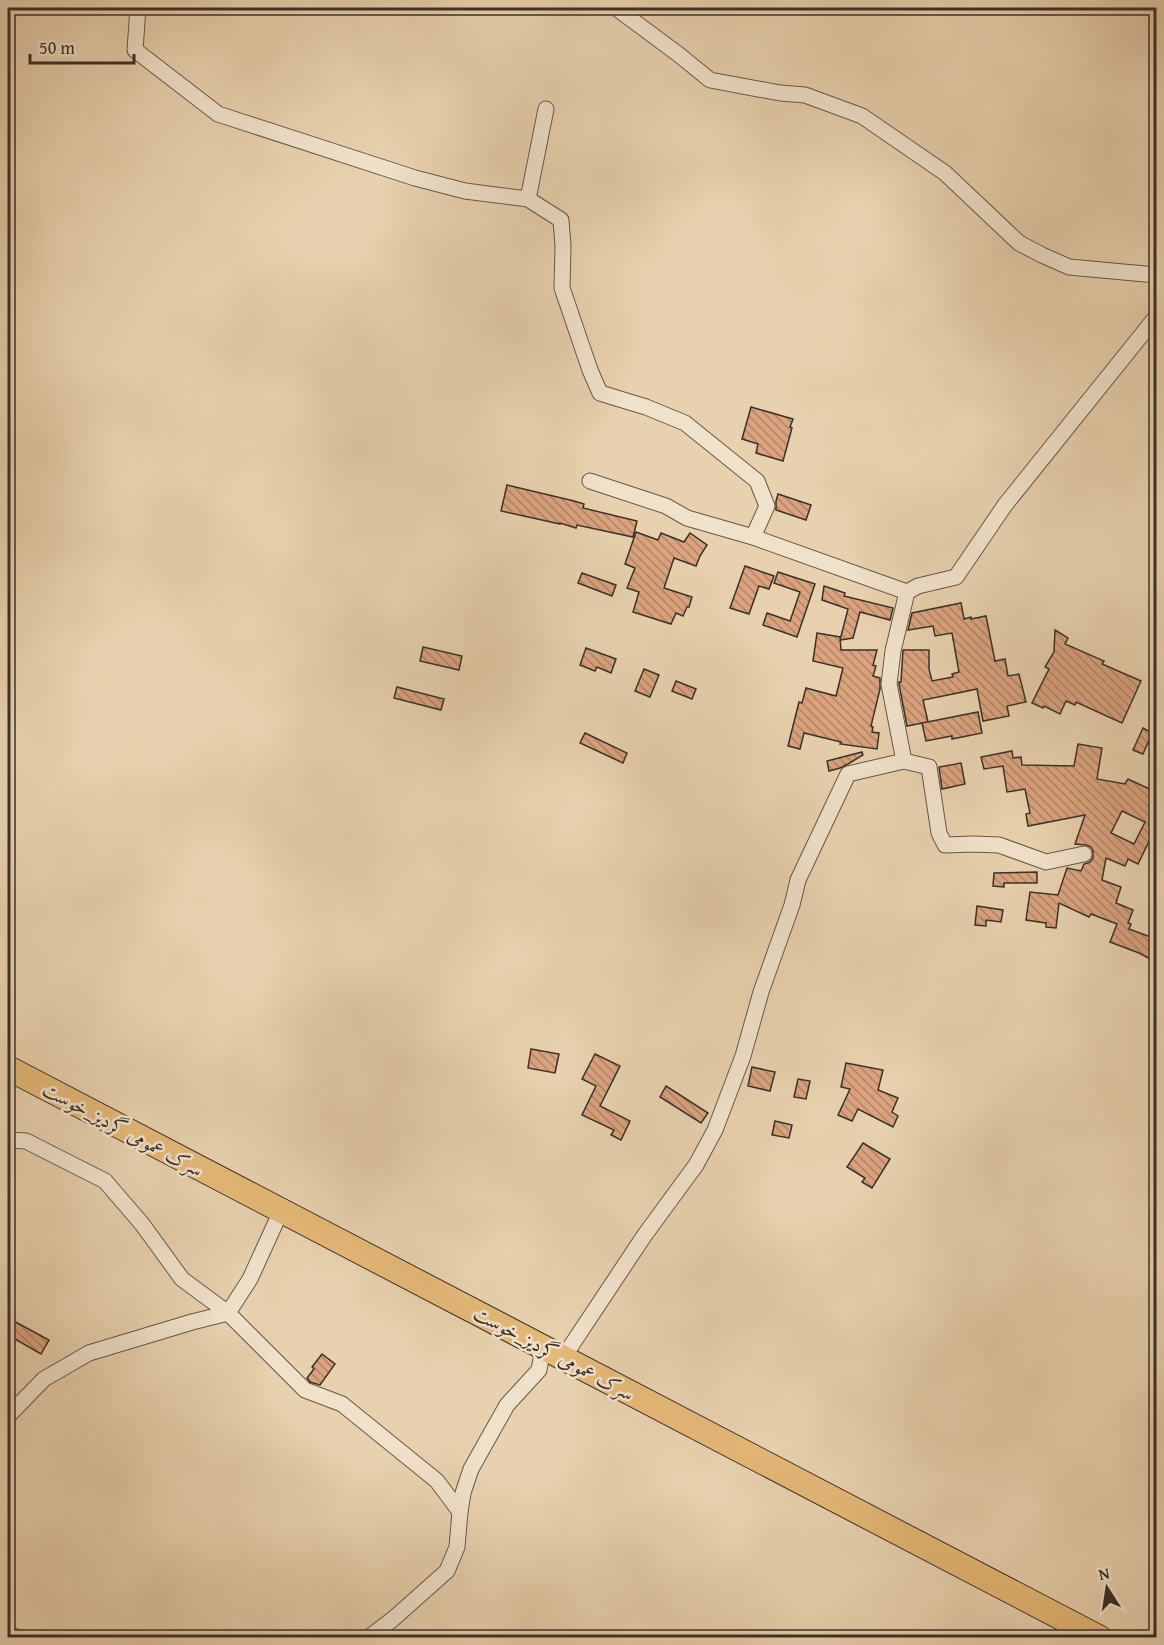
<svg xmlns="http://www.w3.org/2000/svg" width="1164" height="1645" font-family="'Gentium Book Plus',Amiri,serif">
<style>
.building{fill:url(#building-back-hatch);stroke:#3b3028;stroke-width:1.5;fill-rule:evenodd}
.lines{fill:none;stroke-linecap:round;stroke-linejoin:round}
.minor-casing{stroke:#66584a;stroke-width:17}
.trunk-casing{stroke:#3b3028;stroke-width:26}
.minor{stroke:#f0e1ca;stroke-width:15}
.trunk{stroke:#e4b877;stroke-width:24}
.labels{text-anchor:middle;stroke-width:5;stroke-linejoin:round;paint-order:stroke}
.street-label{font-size:20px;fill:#3b3028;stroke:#f0e1ca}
</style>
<defs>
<pattern id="building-back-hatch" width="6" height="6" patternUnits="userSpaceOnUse" patternTransform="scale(1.5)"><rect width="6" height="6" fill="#daa37e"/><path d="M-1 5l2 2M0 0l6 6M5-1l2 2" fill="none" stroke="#b28567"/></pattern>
</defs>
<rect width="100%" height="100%" fill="#e8d1ae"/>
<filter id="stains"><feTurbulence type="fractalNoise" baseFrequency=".00333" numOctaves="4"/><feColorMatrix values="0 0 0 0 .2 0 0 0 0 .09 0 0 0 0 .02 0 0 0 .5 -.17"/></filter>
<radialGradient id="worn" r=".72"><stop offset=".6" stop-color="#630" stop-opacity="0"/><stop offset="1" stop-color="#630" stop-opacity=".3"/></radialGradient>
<g class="building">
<polygon points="751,407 793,419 790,427 792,428 783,461 756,453 758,444 742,439"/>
<polygon points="507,485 574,501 584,504 583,508 637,521 633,537 577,525 576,528 560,523 560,524 501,511"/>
<polygon points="778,494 811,505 806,520 776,510 776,501"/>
<polygon points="636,532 658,540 661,533 684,542 690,533 707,545 700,556 696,566 674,558 664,588 692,597 689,607 687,607 683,616 676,613 671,624 633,612 639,592 627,588 635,568 625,564"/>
<polygon points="745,566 774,576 769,589 759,586 749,614 730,608"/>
<polygon points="778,572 815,584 797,637 763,625 767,613 790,621 800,592 774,583"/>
<polygon points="582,573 616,585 612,596 578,583"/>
<polygon points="824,586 845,593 844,596 893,608 890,620 860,612 853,638 840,640 848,609 822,600"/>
<polygon points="961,603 964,619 971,617 971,619 986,616 995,661 1005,659 1008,676 1019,674 1026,702 1007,706 1009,716 983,721 977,689 948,695 923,700 928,722 907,726 899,684 899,682 901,682 903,650 929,650 929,669 932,681 953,677 952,674 959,672 952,633 935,636 933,626 908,630 912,613"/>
<polygon points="1055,630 1068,638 1065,644 1104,661 1102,664 1141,681 1122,723 1076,702 1075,705 1066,701 1060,714 1044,706 1043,708 1032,703 1049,669 1045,667 1054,652"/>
<polygon points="817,633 840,637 841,650 877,650 873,665 876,666 873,676 880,678 880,689 871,726 873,727 872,732 879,733 877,749 840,744 841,742 804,733 800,749 788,746 799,702 802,703 806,688 836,696 843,668 813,661"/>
<polygon points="423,647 462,656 459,670 420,661"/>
<polygon points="586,648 616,659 611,673 597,667 595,671 580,665"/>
<polygon points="644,669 659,675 650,697 635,691"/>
<polygon points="676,681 696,689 692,699 672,691"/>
<polygon points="397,687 444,699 441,710 394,698"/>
<polygon points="978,712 982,733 952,739 952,736 926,741 922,723"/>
<polygon points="1143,728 1152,733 1143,754 1133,750"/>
<polygon points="585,733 627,753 623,763 580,743"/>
<path d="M1078,744L1102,748L1097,779L1125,784L1128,779L1156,792V827L1138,864L1128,859L1125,866L1106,858L1102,880L1121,887L1116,903L1133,910L1128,923L1131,924L1129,929L1156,939V962L1139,953L1110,942L1117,924L1091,914L1089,917L1059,903L1056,928L1046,927V923L1026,920L1030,892L1058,895L1067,868L1081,871L1084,864L1090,862L1093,858V851L1091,847L1086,845L1075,844L1085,815L1028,826L1026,814L1030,813L1025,789L1007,792L1003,766L984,769L981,757L1012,751L1013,758L1021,757L1022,765L1074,766ZM1122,811L1145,822L1134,844L1111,833Z"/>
<polygon points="862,752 863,755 848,764 840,768 829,771 827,761"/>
<polygon points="961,763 965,784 942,789 939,767"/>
<polygon points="1037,872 1037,883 1004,883 1004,887 993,886 994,873"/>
<polygon points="977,906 1003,910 1001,922 986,920 986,926 975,925"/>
<polygon points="531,1049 559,1054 555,1073 528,1068"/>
<polygon points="595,1054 620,1066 600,1106 630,1121 621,1140 611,1135 614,1130 582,1115 596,1086 582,1079"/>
<polygon points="846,1063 883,1070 878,1090 898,1098 892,1112 898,1116 893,1127 858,1109 852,1121 838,1115 850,1089 841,1087"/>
<polygon points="752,1067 775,1072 770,1091 748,1086"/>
<polygon points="798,1079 810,1081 806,1099 794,1097"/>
<polygon points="666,1086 708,1113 701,1123 660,1097"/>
<polygon points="775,1121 792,1125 789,1138 772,1135"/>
<polygon points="863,1143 890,1159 872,1188 862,1182 865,1178 847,1167"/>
<polygon points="8,1318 49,1340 41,1354 8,1335"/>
<polygon points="322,1354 335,1364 320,1385 310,1382 307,1378 314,1369 312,1367"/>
</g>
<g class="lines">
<g class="minor-casing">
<g id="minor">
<polyline points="138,8 135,50 218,114 415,178 465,191 528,199 561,220 563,246 562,288 590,370 600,393 646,407 685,423 757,481 767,506 753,537"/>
<polyline points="616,8 678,54 710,80 780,93 805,95 862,116 945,173 1019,243 1042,255 1069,267 1156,275"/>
<polyline points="528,199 546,109"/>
<polyline points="590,481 666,506 687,518 753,537 907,592 918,586 956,577 1005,505 1156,317"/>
<polyline points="904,761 889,684 893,651 907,592"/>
<polyline points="8,1140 26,1141 105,1181 142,1224 182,1279 228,1313 305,1390 342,1404 437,1481 460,1512"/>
<polyline points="563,1358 644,1236 696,1165 715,1130 743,1056 761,992 792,905 798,880 848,774 904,761 929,767 939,833 945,845 973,844 999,845 1046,862 1084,854"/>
<polyline points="8,1416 44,1379 89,1353 192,1322 228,1313 250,1279 281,1211"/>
<polyline points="8,1633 18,1638"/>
<polyline points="368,1638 393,1619 447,1571 457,1547 460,1512 463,1493 471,1469 507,1405 539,1370 543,1348"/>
</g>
</g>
<g class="trunk-casing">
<polyline id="trunk" points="8,1068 1100,1638"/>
</g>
<use href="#minor" class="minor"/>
<use href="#trunk" class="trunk"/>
</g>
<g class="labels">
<g class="street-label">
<text transform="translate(123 1129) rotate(28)" y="7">سرک عمومی گردیز_خوست</text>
<text transform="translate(554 1353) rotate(28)" y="7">سرک عمومی گردیز_خوست</text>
</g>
</g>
<rect width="1164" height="1645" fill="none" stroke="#e8d1ae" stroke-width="30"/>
<rect x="9" y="9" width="1146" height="1627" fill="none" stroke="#3b3028" stroke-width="3"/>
<rect x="15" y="15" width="1134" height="1615" fill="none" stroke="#3b3028" stroke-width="1.5"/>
<g transform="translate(1107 1588) rotate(348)" stroke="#f0e1ca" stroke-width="4.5" paint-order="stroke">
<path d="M0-4.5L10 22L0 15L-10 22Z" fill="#3b3028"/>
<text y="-9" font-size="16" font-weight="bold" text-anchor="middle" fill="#3b3028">N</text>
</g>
<path d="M30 54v9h104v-9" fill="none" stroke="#3b3028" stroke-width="3"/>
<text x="39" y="54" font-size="18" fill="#3b3028" stroke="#f0e1ca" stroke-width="4.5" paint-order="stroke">50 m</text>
<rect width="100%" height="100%" filter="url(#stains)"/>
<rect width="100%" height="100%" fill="url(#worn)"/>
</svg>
